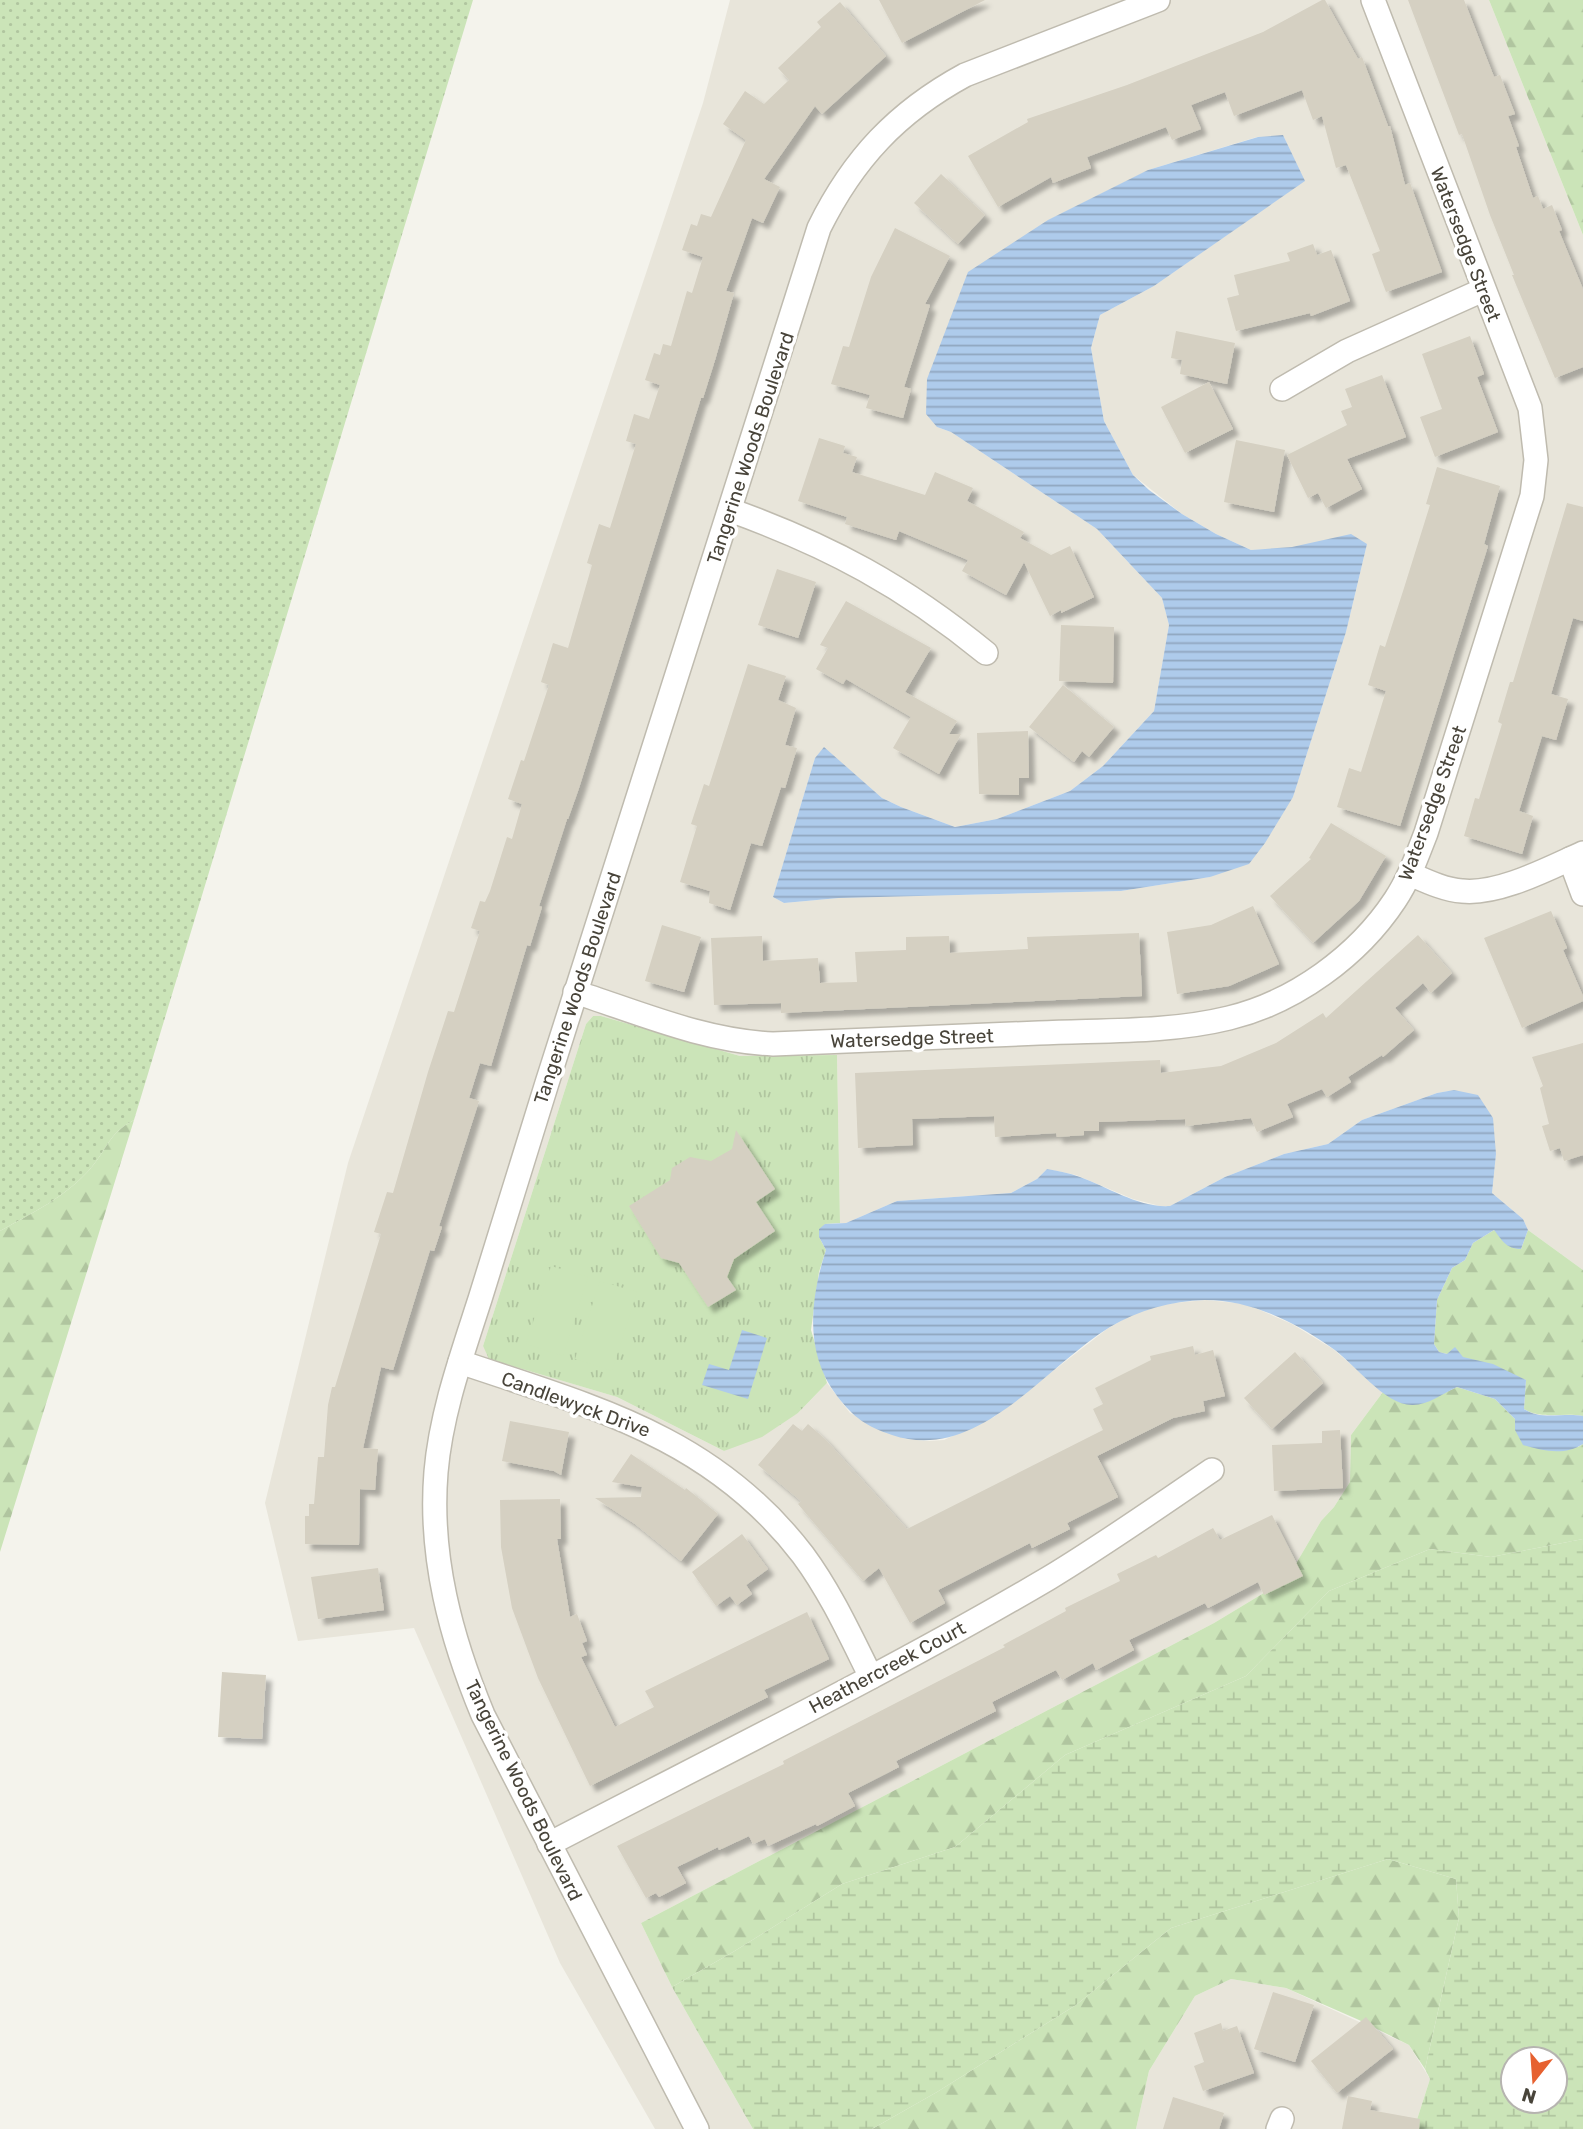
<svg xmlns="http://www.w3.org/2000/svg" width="1583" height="2129" font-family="Rubik,sans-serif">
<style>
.residential{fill:#e8e5da;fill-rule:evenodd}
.grass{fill:url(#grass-dots)}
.forest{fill:url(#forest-firs)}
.wetland{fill:url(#wetland-marsh);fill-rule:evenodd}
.park{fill:url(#park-tufts)}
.pitch{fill:#cbe4b8}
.water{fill:url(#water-rules)}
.building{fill:#d5d0c2;filter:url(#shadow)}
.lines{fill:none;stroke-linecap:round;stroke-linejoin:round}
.minor-casing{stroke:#bfbbaf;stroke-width:26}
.minor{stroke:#fff;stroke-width:23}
.labels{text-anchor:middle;stroke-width:7;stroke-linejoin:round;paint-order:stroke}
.street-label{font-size:19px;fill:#48443a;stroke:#fff}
</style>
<defs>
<pattern id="grass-dots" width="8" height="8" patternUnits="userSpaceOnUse" patternTransform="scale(1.75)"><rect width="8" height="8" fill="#cbe4b8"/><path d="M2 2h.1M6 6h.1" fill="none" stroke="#b0c59f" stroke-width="1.8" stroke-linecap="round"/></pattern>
<pattern id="forest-firs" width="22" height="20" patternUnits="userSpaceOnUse" patternTransform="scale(1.75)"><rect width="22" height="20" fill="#cbe4b8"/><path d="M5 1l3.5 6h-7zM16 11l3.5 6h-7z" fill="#b0c59f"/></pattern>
<pattern id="wetland-marsh" width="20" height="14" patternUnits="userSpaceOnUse" patternTransform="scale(1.75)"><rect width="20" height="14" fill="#cbe4b8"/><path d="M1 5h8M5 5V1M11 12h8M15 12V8" fill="none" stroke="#b0c59f"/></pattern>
<pattern id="park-tufts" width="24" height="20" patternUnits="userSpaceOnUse" patternTransform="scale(1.75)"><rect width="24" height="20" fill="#cbe4b8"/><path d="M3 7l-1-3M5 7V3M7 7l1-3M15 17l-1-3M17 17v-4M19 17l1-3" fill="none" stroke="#b0c59f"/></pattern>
<pattern id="water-rules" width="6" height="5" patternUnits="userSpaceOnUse" patternTransform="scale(1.75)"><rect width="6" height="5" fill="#aecbeb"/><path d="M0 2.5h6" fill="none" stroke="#90a6bf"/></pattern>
<filter id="shadow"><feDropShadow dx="6" dy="6" stdDeviation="2" flood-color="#0004"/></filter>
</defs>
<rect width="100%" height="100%" fill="#f4f3ec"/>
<g class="residential">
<path d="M730,0H1489L1583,235V1270L1528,1230L1523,1219L1492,1193L1496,1154L1454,1090L1437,1093L1362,1120L1328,1144L1284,1154L1225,1177L1170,1206H1160L1133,1199L1076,1175L1047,1169L1037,1179L1011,1193L897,1201L846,1223H840L837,1055L740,1056L601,1016H593L586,1024L483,1346L490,1359L617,1397L724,1451L798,1413L827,1383L850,1413L905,1439L929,1441L944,1440L994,1417L1107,1329L1133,1314L1162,1304L1206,1300L1246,1304L1292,1324L1333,1349L1383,1392L1351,1435L1350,1482L1334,1507L1321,1521L1287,1579L1214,1623L641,1923L672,1987L753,2129H655L560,1963L414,1628L298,1641L265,1503L348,1163L703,103ZM1283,135L1304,181L1154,286L1100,315L1091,348L1104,421L1133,475L1182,514L1216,534L1251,550L1367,544L1346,632L1293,797L1210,877L1121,891L839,898L784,903L773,897L815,758L824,748L882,798L901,807L955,827L997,819L1070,791L1103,766L1154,711L1169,625L1162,598L1097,529L951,432L937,427L1148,170L1257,137Z"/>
<polygon points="1231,1979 1286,1988 1409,2045 1430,2079 1414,2129 1136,2129 1149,2071 1195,1996"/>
</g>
<path class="grass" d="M0,0H473L134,1120C108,1134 108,1148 91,1168C66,1197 32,1213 0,1231Z"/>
<g class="forest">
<polygon points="1489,0 1583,0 1583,235"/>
<path d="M134,1120L0,1552V1231C32,1213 66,1197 91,1168C108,1148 108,1134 134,1120Z"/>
<path d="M1494,1230L1521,1249L1528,1230L1583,1270V1416C1563,1412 1542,1420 1524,1409L1526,1380L1477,1361L1439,1352L1434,1344L1437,1300L1452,1268L1465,1260L1473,1243Z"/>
<path d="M1457,1387L1495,1399L1515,1419V1430L1578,1447L1583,1444V1539L1491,1557L1430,1549L1329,1591L1246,1676L1065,1755L955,1847L842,1884L733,1952L672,1987L641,1923L1214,1623L1287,1579L1321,1521L1334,1507L1350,1482L1351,1435L1383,1392C1407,1412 1433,1398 1457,1387Z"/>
<polygon points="1388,1859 1456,1879 1459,1918 1425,2069 1409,2045 1359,2020 1286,1988 1231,1979 1195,1996 1149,2071 1136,2129 872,2129 937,2092 1076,2005 1171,1928"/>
</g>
<path class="wetland" d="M1583,1539V2129H1414L1430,2079L1425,2069L1459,1918L1456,1879L1388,1859L1171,1928L1076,2005L937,2092L872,2129H753L672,1987L733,1952L842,1884L955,1847L1065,1755L1246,1676L1329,1591L1430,1549L1491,1557ZM1513,2059H1555V2101H1513Z"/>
<polygon class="park" points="593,1016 601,1016 740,1056 837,1055 840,1223 825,1224 819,1237 826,1250 819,1272 811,1330 827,1383 798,1413 762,1437 724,1451 617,1397 489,1359 483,1346 586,1024"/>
<g class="pitch">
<polygon points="551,1266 588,1277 563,1356 526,1344"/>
<polygon points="600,1281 637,1292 612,1371 575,1359"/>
</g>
<g class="water">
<polygon points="1283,135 1305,181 1154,286 1100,315 1091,348 1104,421 1133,475 1149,490 1182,514 1216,534 1251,550 1292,547 1351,534 1367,544 1346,632 1293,797 1265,843 1249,864 1210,877 1121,891 839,898 784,903 773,897 815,758 824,747 882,798 901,807 955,827 997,819 1070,791 1103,766 1154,711 1169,625 1162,598 1097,529 951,432 937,427 926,414 927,379 968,272 1048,220 1148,170 1258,137"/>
<path d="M1454,1090L1478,1095L1493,1118L1496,1154L1492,1193L1523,1219L1528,1230L1521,1249C1506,1249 1502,1240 1494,1230L1473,1243L1465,1260L1452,1268L1437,1300L1434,1344L1439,1352L1447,1354L1455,1347L1463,1357L1493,1364L1526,1380L1524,1409C1542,1421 1563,1412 1583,1416V1444C1564,1456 1543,1451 1523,1445L1515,1430V1419L1495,1399L1457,1387C1444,1393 1428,1405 1413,1405C1385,1406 1354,1363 1332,1348C1295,1322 1251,1300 1205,1300C1171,1301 1139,1310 1110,1327C1044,1367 978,1464 892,1435C866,1426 854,1418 837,1396C804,1353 810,1299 826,1250L819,1237V1229L825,1224L846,1223L897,1201L1011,1193L1037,1179L1047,1169C1058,1171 1069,1173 1080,1177C1108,1187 1139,1208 1170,1206L1225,1177L1284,1154L1328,1144L1362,1120L1437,1093Z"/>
<polygon points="742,1330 767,1338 748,1399 702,1385 709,1364 729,1370"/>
</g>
<g class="building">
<polygon points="879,0 985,0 902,43"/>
<polygon points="1322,0 1325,0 1358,59 1362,57 1388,126 1390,126 1405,185 1410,183 1442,272 1386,292 1372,254 1380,251 1346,165 1336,168 1322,116 1313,120 1302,90 1234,116 1225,92 1191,105 1201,129 1172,140 1166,127 1087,157 1091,168 1053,183 1051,177 998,207 968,156 1028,122 1027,119 1127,85 1263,32"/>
<polygon points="1408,0 1464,0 1494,77 1500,75 1515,114 1508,116 1519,146 1516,147 1533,198 1538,196 1543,209 1552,205 1562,230 1559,231 1583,289 1583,367 1555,378 1512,275 1514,275 1490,215 1462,134 1459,135"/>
<polygon points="840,2 886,56 822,114 815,106 764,179 780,187 763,223 752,218 726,291 734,293 715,360 703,398 701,398 579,788 568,819 567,819 539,906 542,907 530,946 527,945 491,1066 480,1063 469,1098 479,1101 439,1226 442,1227 434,1251 430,1250 393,1370 381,1367 363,1448 378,1449 375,1490 360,1489 359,1545 305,1544 305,1516 309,1516 309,1504 314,1504 318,1457 324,1457 328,1405 332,1387 335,1387 381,1234 374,1232 387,1192 393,1193 428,1072 448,1011 454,1012 480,931 471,928 480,901 485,902 490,891 507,837 512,839 522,804 508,799 521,760 524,761 549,685 541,682 553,643 568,648 592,565 587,563 599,524 610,528 636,444 626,441 634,414 649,419 660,385 645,380 654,353 660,355 663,344 671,346 687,291 692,293 703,257 682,250 691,224 697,226 701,214 711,217 746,140 723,124 745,91 764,104 789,80 778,68 821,27 817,22"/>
<polygon points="941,174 985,215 958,244 914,203"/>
<polygon points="895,228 950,256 925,304 930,305 904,387 911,389 903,418 866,408 870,395 831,384 843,346 849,347 871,277"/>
<polygon points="1313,244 1317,255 1331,250 1350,301 1311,316 1310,313 1236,331 1227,298 1239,295 1234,275 1290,261 1287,253"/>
<polygon points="1176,331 1235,343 1227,384 1180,374 1182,360 1171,358"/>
<polygon points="1470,336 1484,374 1477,377 1498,432 1435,457 1420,417 1442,409 1422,354"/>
<polygon points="1382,375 1406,437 1347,459 1362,489 1326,508 1318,493 1308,498 1287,455 1347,425 1341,411 1352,407 1345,389"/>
<polygon points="1209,382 1233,429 1185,453 1161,407"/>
<polygon points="819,438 845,446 843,453 857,457 852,472 925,495 935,472 973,488 967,501 1024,532 1020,538 1051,555 1070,546 1094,597 1061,613 1061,610 1050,616 1024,562 1006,595 962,571 968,560 899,531 896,540 845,524 847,517 798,501"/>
<polygon points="1236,440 1285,450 1274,512 1224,502"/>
<polygon points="1437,467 1500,486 1484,544 1488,546 1400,826 1337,807 1349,768 1361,772 1386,691 1368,685 1380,645 1385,647 1404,588 1430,505 1426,504"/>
<polygon points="1567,503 1583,507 1583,621 1573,618 1551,694 1568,699 1556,740 1542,736 1519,811 1533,816 1522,854 1464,836 1475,798 1479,799 1502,724 1498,722 1510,682 1513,682"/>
<polygon points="777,569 816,582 798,638 758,625"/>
<polygon points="846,601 931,648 905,692 957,721 949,734 961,734 939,774 893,748 911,717 846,679 843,684 816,669 828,648 820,645"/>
<polygon points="1061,625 1114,627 1113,683 1059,681"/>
<polygon points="748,664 786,676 778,700 796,708 785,745 797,748 785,788 781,787 762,846 751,843 730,910 709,903 710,891 680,882 697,826 691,824 704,784 709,786"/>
<polygon points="1063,685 1114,727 1089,757 1082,751 1074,762 1029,727"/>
<polygon points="1028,731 1029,778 1019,778 1019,795 979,794 977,733"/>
<polygon points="1331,823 1386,856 1359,901 1313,943 1270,896 1311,859 1309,858"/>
<polygon points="1253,906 1279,964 1229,986 1177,994 1167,932 1211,925"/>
<polygon points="1551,911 1567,948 1563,950 1583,996 1583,1001 1522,1028 1484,938"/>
<polygon points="662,925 701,937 684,992 645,981"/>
<polygon points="1139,933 1142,996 781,1013 781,1003 714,1005 711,938 762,936 763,961 818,958 820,983 857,982 855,952 906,950 906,937 949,936 950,953 1028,949 1027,937"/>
<polygon points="1418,935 1452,973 1431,993 1423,983 1395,1008 1414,1030 1383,1057 1382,1055 1348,1077 1351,1082 1327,1097 1322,1089 1287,1104 1293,1117 1257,1132 1251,1118 1186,1126 1185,1119 1099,1122 1099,1131 1084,1131 1084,1135 1057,1137 1056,1133 995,1137 994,1116 912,1119 913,1145 858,1148 855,1073 1160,1060 1161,1073 1221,1066 1276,1043 1323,1013 1326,1018"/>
<polygon points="1583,1043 1583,1155 1564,1161 1560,1148 1550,1151 1542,1126 1549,1124 1540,1088 1543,1086 1532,1057"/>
<polygon points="736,1130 775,1189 756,1202 775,1231 734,1259 727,1277 736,1290 708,1307 679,1263 661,1258 629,1206 670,1180 672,1168 690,1157 711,1161 732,1149"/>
<polygon points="1193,1346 1195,1355 1213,1350 1225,1396 1203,1401 1205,1411 1173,1418 1097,1456 1118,1497 1067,1523 1070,1529 1032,1548 1030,1543 938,1590 945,1603 910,1623 879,1568 863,1581 798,1504 801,1501 758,1465 793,1424 802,1431 808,1424 825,1439 907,1529 1103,1430 1093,1409 1103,1404 1095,1388 1151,1360 1150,1356"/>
<polygon points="1295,1352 1323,1383 1272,1429 1244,1398"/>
<polygon points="510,1421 569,1432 561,1475 554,1471 502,1461"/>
<polygon points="1340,1430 1343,1488 1274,1491 1272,1445 1322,1443 1322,1431"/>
<polygon points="631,1454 685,1490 686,1488 718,1514 681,1561 635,1524 595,1498 641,1497 642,1487 612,1482"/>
<polygon points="560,1499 561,1539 557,1539 570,1617 577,1614 587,1641 582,1643 587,1655 581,1657 615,1727 654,1707 645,1691 807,1612 829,1659 764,1690 768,1697 590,1786 538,1678 512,1608 501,1547 500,1500"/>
<polygon points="1272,1515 1303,1576 1264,1595 1258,1582 1208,1608 1205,1603 1129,1640 1134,1650 1096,1670 1093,1663 1062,1680 1056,1670 992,1702 996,1711 896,1761 899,1767 848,1793 855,1806 817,1826 816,1824 768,1846 765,1839 753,1844 749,1836 719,1850 718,1847 677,1867 686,1883 659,1897 656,1893 646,1898 617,1846 784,1764 783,1761 1005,1647 1003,1645 1066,1611 1065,1608 1120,1581 1117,1574 1156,1555 1158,1558 1213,1528 1220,1540"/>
<polygon points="742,1534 768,1569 746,1585 752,1594 737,1605 730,1596 716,1606 692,1572"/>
<polygon points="378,1568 384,1610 318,1619 311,1577"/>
<polygon points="222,1672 266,1675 262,1739 218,1737"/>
<polygon points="1273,1992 1314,2005 1295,2062 1254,2049"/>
<polygon points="1366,2017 1393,2049 1337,2093 1311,2061"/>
<polygon points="1221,2023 1223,2031 1237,2026 1254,2073 1203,2091 1194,2066 1204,2062 1194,2033"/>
<polygon points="1348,2096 1372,2101 1370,2110 1420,2119 1419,2129 1342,2129"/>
<polygon points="1173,2097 1224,2113 1219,2129 1163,2129"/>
</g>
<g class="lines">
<g class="minor-casing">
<g id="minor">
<polyline points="1282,389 1347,351 1483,290"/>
<path d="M730,510C830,546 904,586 986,653"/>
<polyline points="1570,859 1583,894"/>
<path d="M1410,874C1426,881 1445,890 1462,891C1499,895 1549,868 1583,853"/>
<path d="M575,992C640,1013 704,1041 773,1044C861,1040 950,1037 1039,1033C1101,1030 1168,1033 1229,1018C1295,1002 1358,956 1395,900C1409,879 1417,856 1426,833L1532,496L1536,460L1530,408L1373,0"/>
<path d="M460,1362C593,1407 713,1437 803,1555C831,1593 850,1635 871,1677"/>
<path d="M549,1844C716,1757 886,1674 1049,1578C1105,1544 1158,1507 1212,1470"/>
<path d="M697,2129L483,1715C451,1638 429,1557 436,1472C441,1413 462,1355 480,1299C502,1227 525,1155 547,1083C636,797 729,513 819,228C853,159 897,112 965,75L1158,0"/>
<polyline points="1278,2129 1282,2119"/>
</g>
</g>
<use href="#minor" class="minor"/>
</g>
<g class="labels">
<g class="street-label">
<text transform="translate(1466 244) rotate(69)" y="7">Watersedge Street</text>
<text transform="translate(750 448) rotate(-72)" y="7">Tangerine Woods Boulevard</text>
<text transform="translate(1432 803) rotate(-70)" y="7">Watersedge Street</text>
<text transform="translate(577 988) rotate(-72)" y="7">Tangerine Woods Boulevard</text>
<text transform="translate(912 1038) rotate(-2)" y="7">Watersedge Street</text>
<text transform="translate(576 1404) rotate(20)" y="7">Candlewyck Drive</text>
<text transform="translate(887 1667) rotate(-28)" y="7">Heathercreek Court</text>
<text transform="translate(524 1790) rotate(64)" y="7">Tangerine Woods Boulevard</text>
</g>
</g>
<g transform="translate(1534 2080) rotate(197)"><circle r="33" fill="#ffffff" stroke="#b6b4b0" stroke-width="2"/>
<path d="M0-5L12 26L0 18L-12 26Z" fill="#e66130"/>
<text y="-10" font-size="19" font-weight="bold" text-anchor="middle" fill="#48443a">N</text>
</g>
</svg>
